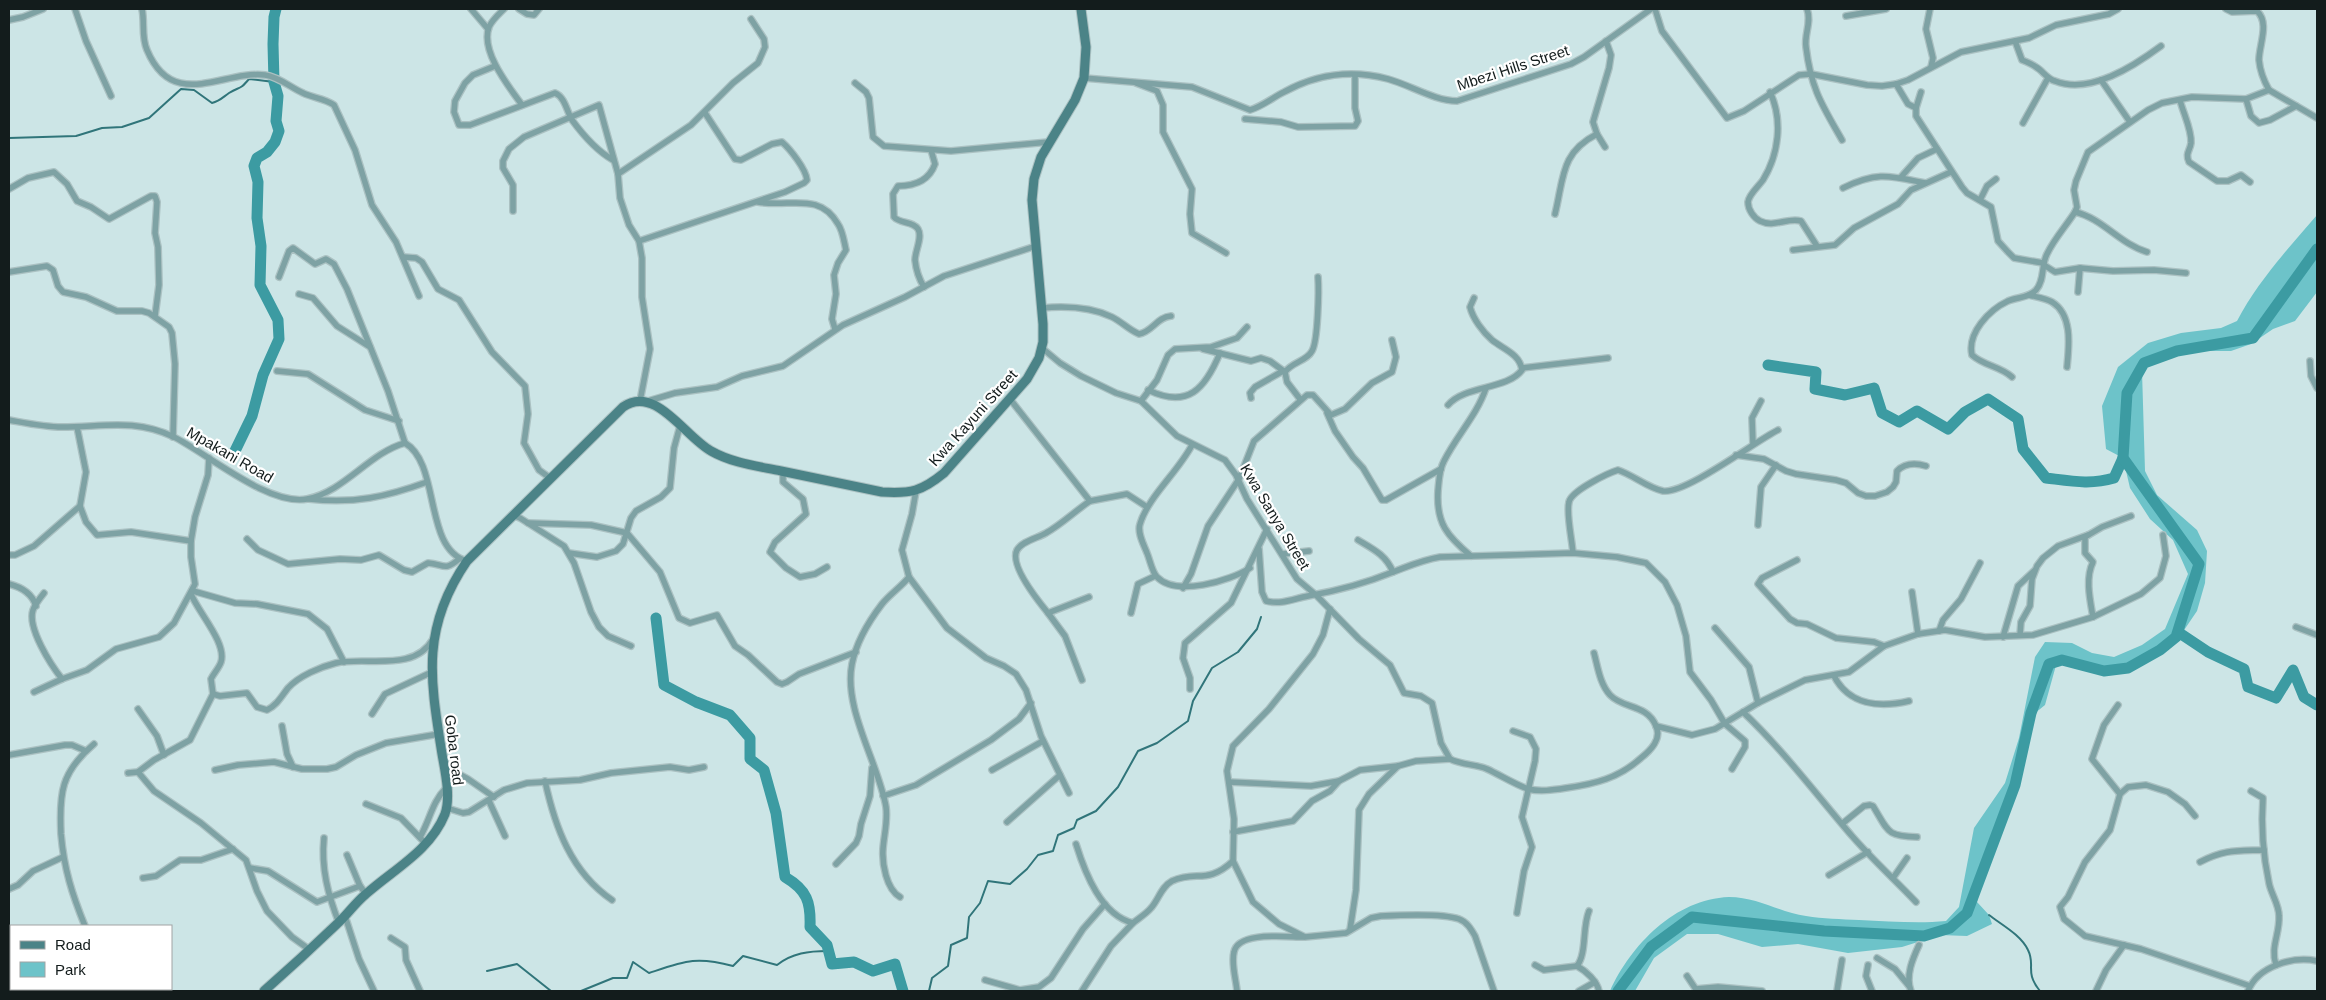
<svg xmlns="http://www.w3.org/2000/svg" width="2326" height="1000" font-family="Helvetica,sans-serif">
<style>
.green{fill:#6dc3c9}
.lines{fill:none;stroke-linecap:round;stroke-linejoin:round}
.stream{stroke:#30757a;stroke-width:2}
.river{stroke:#3c9ba2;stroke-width:11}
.street-casing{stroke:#abc1c2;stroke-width:8}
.secondary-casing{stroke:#abc1c2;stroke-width:11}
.street{stroke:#7ea2a4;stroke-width:5.5}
.secondary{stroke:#4b8387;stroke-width:9}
.labels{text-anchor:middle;stroke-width:4.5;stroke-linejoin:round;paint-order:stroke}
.street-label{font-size:15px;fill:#131c1c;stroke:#fff}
</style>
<rect width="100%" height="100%" fill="#cce5e6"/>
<path class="green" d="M2317,215V292L2295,321L2273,329L2251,344L2231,351H2192L2156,358L2142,371L2145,471L2157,495L2197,530L2207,551L2205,583L2197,611L2176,642L2151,658L2108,672L2058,658L2045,705L2030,717L2017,783L1998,827L1997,843L1986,859L1977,902L1989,915L1992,924L1967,936L1940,935L1902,947L1848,953L1798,944L1762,947L1718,934H1687L1654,958L1635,991H1610C1631,945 1675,899 1729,897C1758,897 1781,913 1806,916C1823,919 1841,919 1859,920C1888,921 1917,924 1946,921L1959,907L1974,828L2005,783L2019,738L2035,657L2045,642L2072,643L2092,653L2114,657L2142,645L2165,629L2188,574L2173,540L2150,519L2130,488L2123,458L2106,449L2102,406L2118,367L2148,343L2181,333L2221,328L2237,321C2258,281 2288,249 2317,215Z"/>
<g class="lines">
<g class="stream">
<path d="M9,138L76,136L102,128L122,127L149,118L181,89L194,90L212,103C220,101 223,97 229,93C240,86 239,91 249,79L274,82"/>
<path d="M1989,915C2002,925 2021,935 2028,950C2036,966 2024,971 2040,991"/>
<polyline points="487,971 517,964 551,991"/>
<path d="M581,991L613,978H627L633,962L649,973C685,961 696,956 733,966L743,956L777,965C792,953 809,951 828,951"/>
<polyline points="929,991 932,978 948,966 951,945 967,938 969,917 980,903 988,881 1010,884 1027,869 1038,855 1053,851 1058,835 1074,828 1077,820 1096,811 1118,787 1138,751 1157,743 1188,721 1193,701 1212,668 1238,652 1257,629 1261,617"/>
</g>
<g class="river">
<path d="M1768,365L1816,372L1815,389L1845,395L1874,388L1882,413L1899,422L1917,411L1948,429L1965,412L1988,399L2018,419L2023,449L2046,478C2071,481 2091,485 2114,478L2123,458"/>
<polyline points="234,453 252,416 263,375 279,339 278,320 260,285 261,246 257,218 258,182 254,166 257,158 267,152 275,142 279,131 276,121 278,96 274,82 273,44 274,17 276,9"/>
<path d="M656,618L664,685L696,702L730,715L750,738V759L764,770L776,813L785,877C807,890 811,902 810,927L827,945L832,964L854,962L873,971L895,964L903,991"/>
<polyline points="2181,634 2208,652 2244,669 2248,687 2276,698 2293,670 2304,697 2317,705"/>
<polyline points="1618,991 1651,947 1692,917 1824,931 1924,936 1950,928 1967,913 2015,785 2031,713 2049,664 2062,660 2104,671 2128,668 2160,650 2176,637 2199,564 2123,458 2127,393 2144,363 2177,351 2253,338 2317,249"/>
</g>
<g class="street-casing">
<g id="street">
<polyline points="75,9 86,41 111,96"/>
<path d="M142,9C145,22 141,37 147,50C173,112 223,70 265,75C279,77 290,87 303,93C313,98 324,98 334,105L355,150L372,205L396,242L419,296"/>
<polyline points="471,9 488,29"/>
<path d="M504,9C499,14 492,20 489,27C480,51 509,87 522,105"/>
<polyline points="519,9 527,14 534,15 539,9"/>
<polyline points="1655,9 1662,31 1727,118 1744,111 1799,75 1811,74 1867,85 1882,86 1896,84 1908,80 1961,52 2029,38 2056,25 2109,14 2118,9"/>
<path d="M1807,9C1812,22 1804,34 1806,47C1811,89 1822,105 1842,140"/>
<polyline points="1930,9 1926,29 1933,58 1931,67"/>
<path d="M2226,9L2232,12L2257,11C2270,23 2259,45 2259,60C2260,71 2264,81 2269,90"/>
<polyline points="1846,16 1886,9"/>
<polyline points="9,20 23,17 43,9"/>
<path d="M2015,41L2022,60C2027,62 2032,64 2036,67C2043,71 2047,79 2055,81C2090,95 2134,66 2161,46"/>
<path d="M495,66L473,75L465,83L455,101L454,112L459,125H470L555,93C565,97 567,112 572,120C583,135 597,151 613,160"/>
<path d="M1084,78L1192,87L1250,110C1263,106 1272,98 1284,92C1317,74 1350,69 1388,79C1410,85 1435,101 1457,101L1571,64L1584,57L1651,9"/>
<polyline points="2101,80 2130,122"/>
<polyline points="855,83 866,92 869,98 873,137 884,146 951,151 1049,142"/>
<polyline points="1136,83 1157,91 1163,105 1163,132 1192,189 1190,214 1192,233 1226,253"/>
<polyline points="1896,84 1908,104 1916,108 1916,116 1962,187 1967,193 1991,207 1998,241 2008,252 2014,258 2043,263"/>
<path d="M1770,92C1783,120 1779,154 1763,180C1758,187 1749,194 1748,202C1748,210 1754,218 1760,221C1774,228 1788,217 1801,221L1817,246"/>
<polyline points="2246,99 2251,116 2259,123 2270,120 2296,106"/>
<path d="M2180,100C2183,113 2192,130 2191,143C2190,151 2185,153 2189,162L2217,181H2228L2241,175L2250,182"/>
<polyline points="1916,108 1921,92"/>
<polyline points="1245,119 1281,122 1298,127 1355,126 1358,121 1355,108 1355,75"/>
<polyline points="2023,123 2048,78"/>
<polyline points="1605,147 1597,134 1593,122 1609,68 1611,55 1606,41"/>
<polyline points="1901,177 1918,158 1937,149"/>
<path d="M1843,188C1878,171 1890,176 1925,183"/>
<polyline points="9,189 28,178 54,172 67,184 77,201 91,207 109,219 151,196 155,196 157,202 155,233 158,247 159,285 155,316"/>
<polyline points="1980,200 1987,186 1996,179"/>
<path d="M758,202C789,208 819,191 838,224C843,231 844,242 846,250L838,263L834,275L836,294L832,319L835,329"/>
<polyline points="513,211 513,185 503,168 503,161 509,149 524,137 599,105 618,174"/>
<path d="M2075,212C2102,218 2120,244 2147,252"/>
<path d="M1555,214C1564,178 1560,153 1597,134"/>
<path d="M639,241L785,192L804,183L807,180C806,169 790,149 782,142L772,144L741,160L735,159L705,113"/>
<polyline points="1793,250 1835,245 1854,228 1898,204 1911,190 1951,172"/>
<polyline points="403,257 416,258 422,262 438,289 459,300 492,352 525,386 528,414 524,443 539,470 550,478"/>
<polyline points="2044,265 2055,272 2080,268 2113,271 2154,270 2186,273"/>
<polyline points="9,272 47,266 53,270 58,286 63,292 86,297 117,311 142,311 149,313 169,327 172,333 175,364 173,437"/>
<polyline points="279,277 289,251 293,248 315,264 326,259 334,264 347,289 388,391 405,443"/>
<path d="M924,287C919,279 916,270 915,260C915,251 923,237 918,229C913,221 900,224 894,217L893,194L898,186C915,186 929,181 935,164L931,150"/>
<polyline points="2078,292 2080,268"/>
<polyline points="299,294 313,298 337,326 370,347"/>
<path d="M2029,295C2036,297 2045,298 2052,302C2073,315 2069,346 2067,367"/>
<path d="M1042,308C1064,306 1091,307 1112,317C1122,322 1129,330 1139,334C1152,332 1157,317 1171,316"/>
<path d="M1042,348L1060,363L1081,376L1116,393L1141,401L1177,436L1225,460L1236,475L1247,499L1297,579L1316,595L1359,639L1390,665L1404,693L1421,696L1432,703L1441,743L1450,759C1462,765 1475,764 1487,769C1500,775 1514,784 1528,789C1540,792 1553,790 1566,788C1595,784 1619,778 1641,758C1651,750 1662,739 1656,726C1647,704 1623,709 1610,695C1600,684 1598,668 1594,653"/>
<polyline points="1203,349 1251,361 1261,358 1270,361 1285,372"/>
<polyline points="2310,361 2311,376 2317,388"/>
<polyline points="1522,368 1608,358"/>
<polyline points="277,371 308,374 365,410 399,421"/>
<path d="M2012,377C2000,366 1984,366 1972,355C1967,333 1989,310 2008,301C2017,297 2029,298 2036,290C2045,280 2041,265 2047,254C2054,239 2066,226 2075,212L2077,207L2074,190L2076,181L2088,152L2148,110L2162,103L2192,97L2246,99L2269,90L2317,118"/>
<path d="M1148,390C1188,409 1205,389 1220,353"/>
<polyline points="1251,398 1250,393 1255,387 1283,371"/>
<polyline points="1010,399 1090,501 1127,494 1147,507"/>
<path d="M1300,399L1287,382L1285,372C1292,362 1307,361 1312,351C1318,341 1319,290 1318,277"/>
<polyline points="640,401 650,349 642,297 642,258 639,241 629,225 620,198 618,174 691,125 733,83 758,63 765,47 764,39 751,19"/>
<polyline points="648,401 675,393 717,387 742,376 783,366 843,325 905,297 944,276 1036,246"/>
<polyline points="1141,401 1157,380 1168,355 1175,349 1211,347 1237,338 1247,327"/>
<path d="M1448,405C1465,385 1507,390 1522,370C1520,354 1503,349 1492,340C1483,332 1473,319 1470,307L1474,298"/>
<polyline points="1327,413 1335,431 1353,457 1363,468 1382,500 1386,500 1441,469"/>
<path d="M9,420C26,423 44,427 62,427C102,427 135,418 174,437C208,454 268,506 307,499C344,492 369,453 405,443C441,464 423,549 467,561"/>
<polyline points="1753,444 1752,418 1761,401"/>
<path d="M1192,445C1178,472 1148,497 1140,524C1137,533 1144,545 1147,553C1150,560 1152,572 1157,577C1176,597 1230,581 1250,568"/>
<path d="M1736,455L1764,459L1786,471L1796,474L1836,480L1846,483L1858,493L1866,496H1875L1887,492L1893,487L1896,482L1897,471C1905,463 1916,463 1926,466"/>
<polyline points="783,471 783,482 803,499 806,514 775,542 770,552 786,568 800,577 815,574 827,567"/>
<path d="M309,499C354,504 386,497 427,482"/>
<polyline points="80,506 86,522 97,535 131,532 191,541"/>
<polyline points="512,515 520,518 564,546 574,563 591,612 599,627 608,636 631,646"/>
<polyline points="528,523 591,525 627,533 660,572 679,618 690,623 717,615 735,646 748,655 777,682 782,684 787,682 799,674 856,652"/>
<polyline points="1758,525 1761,487 1776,465"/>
<path d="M247,539L258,550L288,564L340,559L361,560L379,555L404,570L412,572L428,563C444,564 444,572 459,559"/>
<path d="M1358,540C1373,549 1386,555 1393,572"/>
<path d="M1259,549L1262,592L1266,601C1281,605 1293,599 1308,596C1336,591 1366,583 1393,572C1409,566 1422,560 1440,557L1573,553L1617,557L1646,563L1665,582L1677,605L1686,636L1690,672L1711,700L1725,724L1745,741V747L1732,769"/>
<polyline points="569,553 597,557 616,551 623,544 631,518 636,511 661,497 670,488 674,448 680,426"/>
<path d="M1573,553C1572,539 1566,514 1569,502C1571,491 1608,473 1618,470C1633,475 1648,488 1663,491C1686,494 1754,442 1778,430"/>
<polyline points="1283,554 1309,551"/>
<polyline points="9,555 15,555 34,546 80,506 86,472 77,427"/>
<path d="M1471,556C1447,536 1436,523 1438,491C1439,481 1439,470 1444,461C1457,435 1477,415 1486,388"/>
<polyline points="1797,560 1762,578 1758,584 1790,619 1797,623 1807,624 1836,638 1874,642 1884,646"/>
<polyline points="909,577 947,628 986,658 1004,666 1016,674 1026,690 1041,736 1069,793"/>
<path d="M9,584C21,587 32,593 36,606"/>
<polyline points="1183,588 1191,574 1208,526 1239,479 1254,441 1307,395 1313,395 1331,415 1345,409 1372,383 1392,372 1396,357 1392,340"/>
<polyline points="193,591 235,603 257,604 308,614 327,629 344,662"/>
<polyline points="1912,592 1918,634"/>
<path d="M44,593C40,598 35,604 33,610C27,628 51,665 62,679"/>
<path d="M1089,597L1048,613C1039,602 1009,565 1017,550C1022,541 1038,538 1046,533C1062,524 1075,511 1090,501"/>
<polyline points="1048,613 1065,636 1082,680"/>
<polyline points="1131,613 1138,584 1155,576"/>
<path d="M2093,617C2090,600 2085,578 2093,562L2085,553V537L2102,527L2131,516"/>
<polyline points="2296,627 2317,635"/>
<polyline points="1715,628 1749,667 1758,703"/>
<polyline points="1939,631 1943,620 1961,599 1980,563"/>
<polyline points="2020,635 2021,622 2030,606 2032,579 2037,566 2043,558 2058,546 2088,535"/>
<polyline points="2003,637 2018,586 2034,571"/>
<path d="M1834,676C1849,705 1879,708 1909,701"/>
<polyline points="1190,689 1190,678 1183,658 1185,643 1231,603 1267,529"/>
<polyline points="34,692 62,679 87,670 116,649 159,637 174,623 195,584 191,557 191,541 195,517 208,475 209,458"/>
<path d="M213,694L220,696L247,693L257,707L267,710C277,705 281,697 288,688C299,676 320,667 336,663C366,656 414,673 433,639"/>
<polyline points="2118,705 2104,725 2092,759 2120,794"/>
<polyline points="138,709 157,736 164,755"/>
<path d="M1743,712C1783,750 1816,794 1852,836C1872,859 1895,880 1916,902"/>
<polyline points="372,714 385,694 432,672"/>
<polyline points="282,726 287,754 293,767"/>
<polyline points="1656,726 1692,735 1715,729 1758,703 1805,680 1849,672 1884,646 1918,634 1945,630 1985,637 2033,635 2093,617 2141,594 2160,578 2166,556 2163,535"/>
<polyline points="1513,731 1530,737 1536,749 1535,761 1522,817 1532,847 1524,871 1517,913"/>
<polyline points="9,755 65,745 72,745 86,751"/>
<polyline points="444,766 468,779 494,797"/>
<polyline points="215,770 238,765 274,762 302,769 327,769 336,767 356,755 386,743 439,734"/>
<polyline points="992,770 1043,741"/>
<polyline points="138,772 154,791 201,823 246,860 257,891 267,911 292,937 310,950"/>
<path d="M128,773L138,772L154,760L190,740L213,694L211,679C214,673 219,668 221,662C227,643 198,612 191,594"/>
<path d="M545,781C555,827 571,872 612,900"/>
<polyline points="1229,782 1311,786 1339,781 1360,770 1398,766 1416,761 1450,759"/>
<path d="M2251,791L2263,798C2261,826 2263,855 2269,883C2271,894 2279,904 2279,916C2280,934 2270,947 2276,965"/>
<polyline points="883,796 916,785 991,740 1019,719 1031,703"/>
<polyline points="489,801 505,836"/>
<polyline points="366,804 401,818 426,844"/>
<polyline points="447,808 463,813 469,812 504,790 527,783 580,780 611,773 670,767 689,770 704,767"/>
<polyline points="2195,816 2185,804 2168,792 2146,785 2128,787 2120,794 2110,830 2085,862 2068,897 2060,907 2064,919 2085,936 2141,949 2250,986"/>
<polyline points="1007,822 1060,775"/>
<path d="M1843,823L1864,806L1870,805L1873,806C1889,832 1886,836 1917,837"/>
<polyline points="1233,832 1293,821 1312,801 1330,791 1339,781"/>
<path d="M420,837C430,820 432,802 446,788"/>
<path d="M324,838C321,868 328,895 339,923"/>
<path d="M1076,844C1085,873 1101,915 1133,923C1139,918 1146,914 1151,908C1159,899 1161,887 1172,881C1197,870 1207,885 1233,861L1234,819L1227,771L1233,746L1269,709L1313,654L1323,635L1330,609"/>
<polyline points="347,855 360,886"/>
<path d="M1233,861L1253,902L1279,924L1305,937L1346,933L1371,918L1381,916C1400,915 1443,913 1459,919C1467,922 1471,929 1475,936L1494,991"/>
<path d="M2200,862C2225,849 2237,851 2264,850"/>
<polyline points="836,864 856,843 859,836 861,824 870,796 872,768"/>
<polyline points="250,868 268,871 317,902 360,886 366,894"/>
<polyline points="1829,875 1868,852"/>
<polyline points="143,878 156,876 180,860 201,860 233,849"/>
<polyline points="1893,878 1907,858"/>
<polyline points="9,889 18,885 33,871 63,857"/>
<path d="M900,897C886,889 882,863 883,849C884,835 888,821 886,807C879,764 843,709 852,664C856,643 869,621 882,604C890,594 901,587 909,577L902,550L912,514L916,491"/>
<polyline points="345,916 359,959 374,991"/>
<path d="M85,926C72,894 64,869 61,834C59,793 61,772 94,744"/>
<polyline points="1350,930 1356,890 1359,810 1369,794 1398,766"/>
<polyline points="391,938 405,947 406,960 420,991"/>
<polyline points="1877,958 1895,969 1909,986"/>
<path d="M1535,965L1544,970L1577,966C1586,971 1597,981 1599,991"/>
<polyline points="1868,965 1866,976 1872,991"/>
<path d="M1577,966C1587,953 1582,928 1589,911"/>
<polyline points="1687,976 1697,991"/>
<polyline points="985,980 1020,990 1039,987 1051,978 1083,929 1105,904"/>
<polyline points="152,989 155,991"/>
<polyline points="1696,989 1718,987 1762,991"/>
<polyline points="1082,991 1111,946 1133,923"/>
<path d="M1237,991C1236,979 1231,964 1234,952C1238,931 1286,937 1303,937"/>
<polyline points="1579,991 1595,982"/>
<polyline points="1837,991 1842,960"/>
<path d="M1911,991C1905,976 1913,958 1919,945"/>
<polyline points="2096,991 2106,970 2124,945"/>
<path d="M2248,991C2258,966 2293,956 2317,961"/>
</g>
</g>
<g class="secondary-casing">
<path id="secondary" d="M264,991C289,969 313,947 337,924C347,915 355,903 366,894C394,869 430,851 445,814C451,797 445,771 442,754C430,678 421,628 467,561L623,407C655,384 685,437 711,451C732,463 757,466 781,471C815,478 848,485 882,492C911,494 922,491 944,473L1027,379L1039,358L1043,342V324L1032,200L1034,179L1041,157L1075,100L1084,78L1086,47L1081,9"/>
</g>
<use href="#street" class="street"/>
<use href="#secondary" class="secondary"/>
</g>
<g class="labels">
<g class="street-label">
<text transform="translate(1513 68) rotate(-18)" y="5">Mbezi Hills Street</text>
<text transform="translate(973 418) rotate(-48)" y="5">Kwa Kayuni Street</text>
<text transform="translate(230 455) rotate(30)" y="5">Mpakani Road</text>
<text transform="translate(1275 517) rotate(59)" y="5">Kwa Sanya Street</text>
<text transform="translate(454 750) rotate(83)" y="5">Goba road</text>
</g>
</g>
<rect width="2326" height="1000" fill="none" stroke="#131c1c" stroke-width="20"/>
<rect x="10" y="925" width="162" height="65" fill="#ffffff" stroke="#a1a4a4"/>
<rect x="20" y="941" width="25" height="8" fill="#4b8387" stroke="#a1a4a4"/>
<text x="55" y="950" font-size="15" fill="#131c1c">Road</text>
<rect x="20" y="962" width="25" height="15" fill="#6dc3c9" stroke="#a1a4a4"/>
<text x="55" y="975" font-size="15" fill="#131c1c">Park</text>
</svg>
